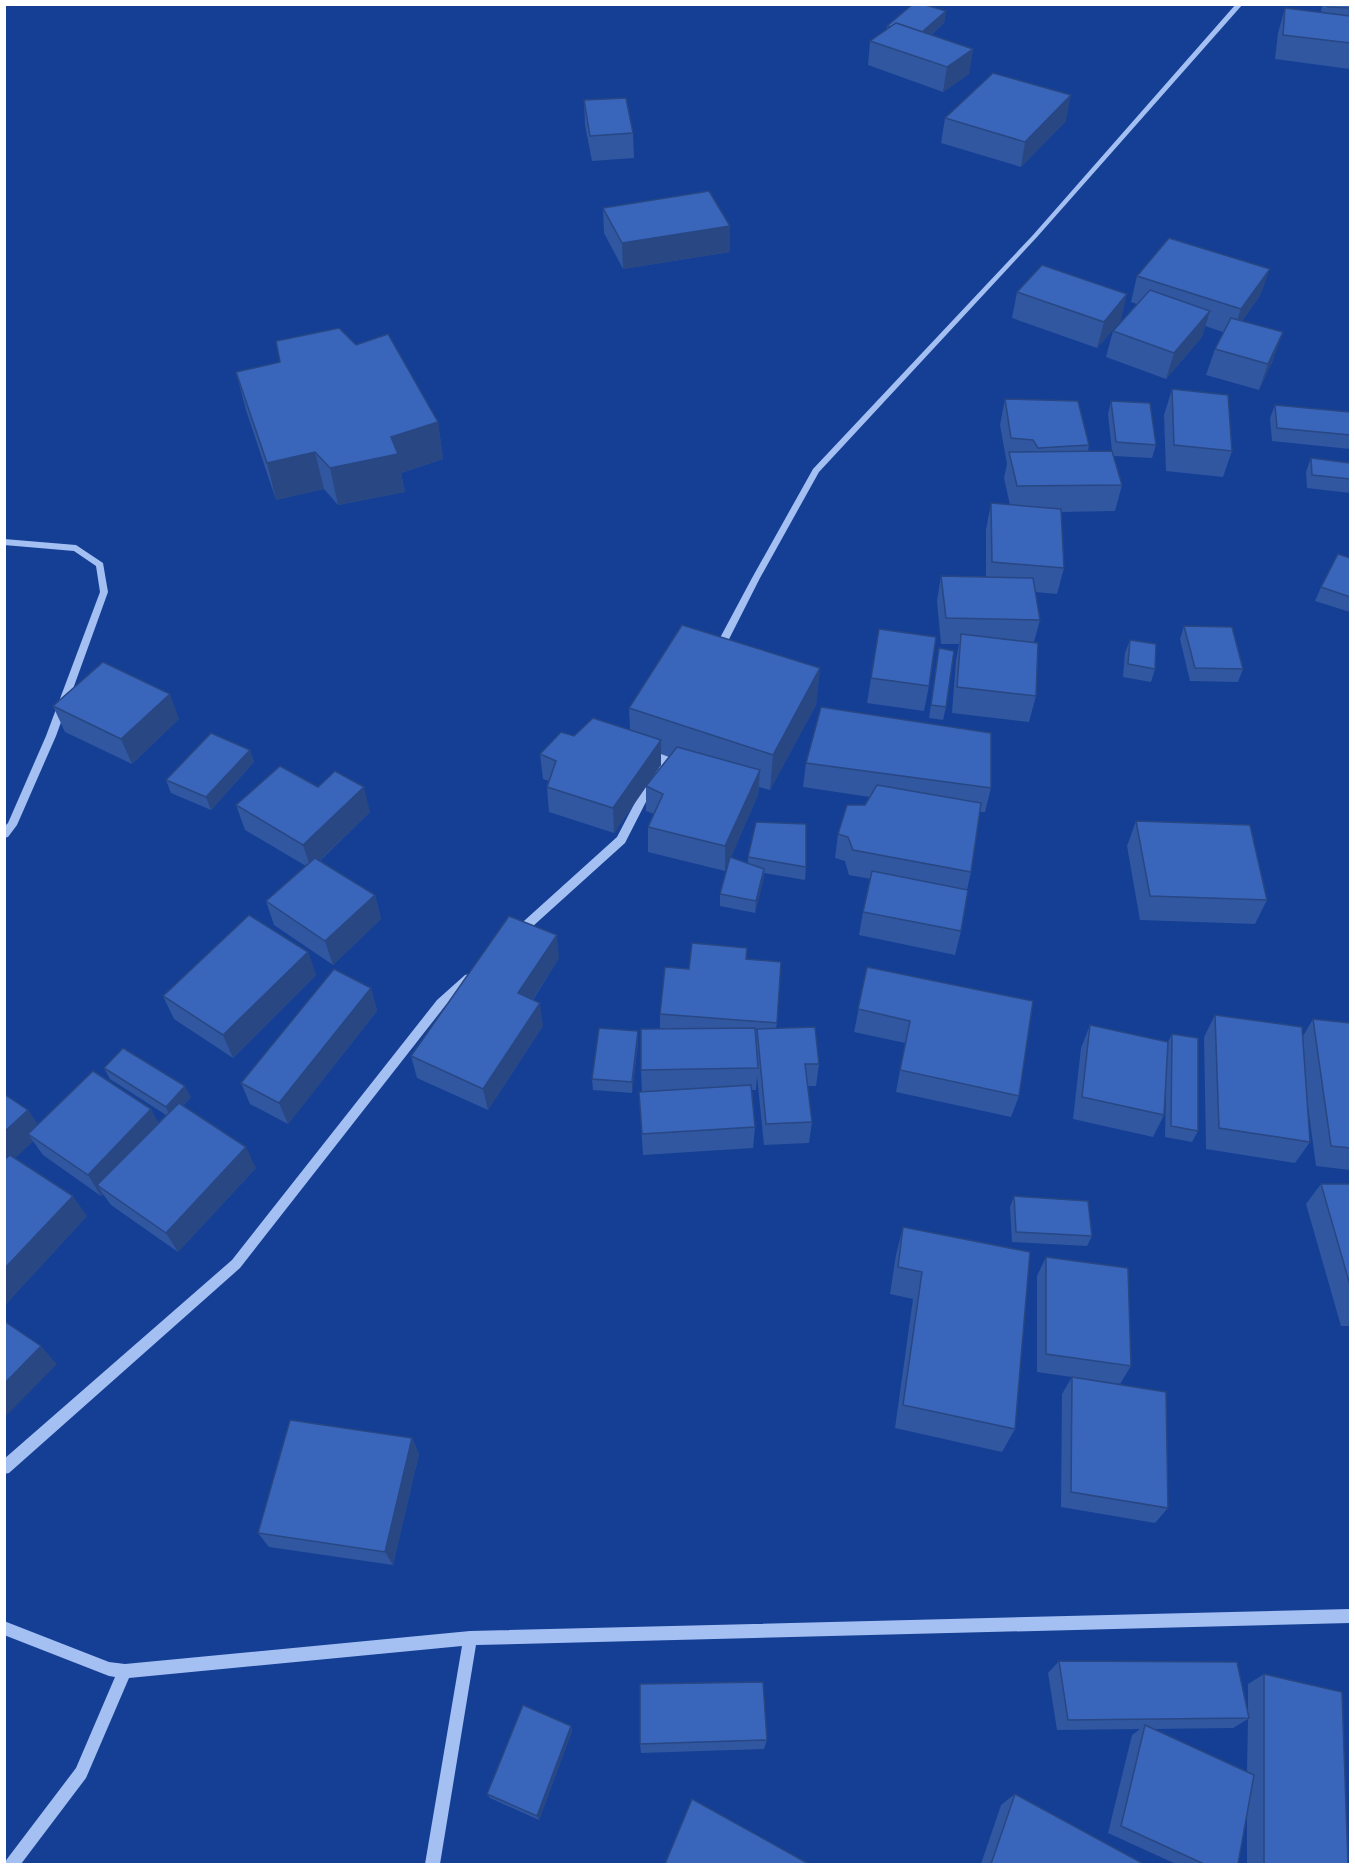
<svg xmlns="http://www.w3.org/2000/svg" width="1355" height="1869" font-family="'Work Sans',sans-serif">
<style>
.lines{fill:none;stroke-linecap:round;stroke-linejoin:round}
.minor{fill:#a4bff2;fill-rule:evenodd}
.wall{fill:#3157a1;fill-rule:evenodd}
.shaded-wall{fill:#284783}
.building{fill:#3965bb;stroke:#284783;stroke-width:1.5}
</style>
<rect width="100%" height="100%" fill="#143f94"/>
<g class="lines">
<g class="minor">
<polygon points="1236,4 1243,4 1037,237 819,472 760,578 723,651 721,653 715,653 713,651 752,578 813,469 1033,235"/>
<polygon points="4,539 76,545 103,563 108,592 56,736 17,825 8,837 4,838 4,827 8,823 46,736 100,592 96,566 74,551 4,545"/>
<polygon points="671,739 676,743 625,843 522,936 514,936 513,933 514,930 617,837 666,743"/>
<polygon points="469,974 473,975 474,978 473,981 445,1006 240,1268 9,1473 4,1474 4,1459 232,1260 437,1000 465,975"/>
<polygon points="1350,1609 1350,1623 476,1645 440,1864 425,1864 462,1646 129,1678 86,1778 21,1864 4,1864 7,1859 76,1768 115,1677 109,1676 4,1635 4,1621 109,1662 125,1664 470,1631"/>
</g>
</g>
<g class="wall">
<polygon points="1323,4 1350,4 1350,69 1275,59 1278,33 1285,8 1322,13 1321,10"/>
<polygon points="946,11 944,23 931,35 973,49 969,74 943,92 868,65 870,41 887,30 887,26"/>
<polygon points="584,100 633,133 634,158 592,161 585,125"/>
<polygon points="945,118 1066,121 1021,167 941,143"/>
<polygon points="603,208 730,226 730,252 623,269 604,233"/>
<polygon points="1137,276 1261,294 1242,321 1274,358 1259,390 1206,375 1215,349 1223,332 1205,326 1202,337 1166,379 1106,357 1113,331 1137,304 1131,302"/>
<polygon points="1017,292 1121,320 1097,348 1012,318"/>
<polygon points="356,345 438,422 443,459 401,473 405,492 338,505 324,489 276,500 246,410 236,372"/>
<polygon points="1172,389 1232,451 1223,477 1166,471 1164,415"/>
<polygon points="1005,399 1089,445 1088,451 1112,451 1108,414 1111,401 1156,445 1152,458 1114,456 1122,485 1115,511 1061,512 1064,568 1057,594 1035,592 1040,620 1034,642 1036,696 1029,722 952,713 956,660 959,644 941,644 937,601 941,576 986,577 986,530 991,503 1010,505 1004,478 1007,464 1000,425"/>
<polygon points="1275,405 1350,412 1350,449 1272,441 1270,418"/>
<polygon points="1311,458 1350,463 1350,493 1307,488 1306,472"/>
<polygon points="1350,558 1350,612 1315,601 1321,587"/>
<polygon points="1184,626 1243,669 1238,682 1190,681 1180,639"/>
<polygon points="1130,640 1155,669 1151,682 1123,677 1125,653"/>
<polygon points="939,648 946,707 943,720 929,718"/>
<path d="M820,668L816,705L770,790L759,787L758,795L731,857L748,863V857L806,867L805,880L764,873L763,881L755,913L720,906V894L729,862L725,871L648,852V827L654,814L646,811V787L614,833L549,812L547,787L549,781L543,779L540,754L574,736L630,730L629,708ZM661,754L669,757L650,780L661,765Z"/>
<polygon points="871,678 929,686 924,711 867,703"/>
<polygon points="53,706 179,719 132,764 65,732"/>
<polygon points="250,750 254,762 211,810 171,793 166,780"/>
<polygon points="806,763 991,788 985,812 980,812 971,872 967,890 961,931 955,955 859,935 863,912 871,879 849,875 845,861 835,858 838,834 865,805 870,797 803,787"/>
<polygon points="318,787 370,812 320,861 375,895 381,919 333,965 274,925 266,901 306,866 245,830 236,805"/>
<polygon points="1136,821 1267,900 1255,924 1140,920 1127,846"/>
<polygon points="308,952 316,975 233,1058 174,1019 163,996"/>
<polygon points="559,958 533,1000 543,1026 488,1110 417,1078 411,1056"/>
<polygon points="746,959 777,1023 776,1028 819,1064 816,1086 808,1086 812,1122 809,1143 764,1145 757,1076 756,1090 752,1090 755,1127 753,1148 643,1155 639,1092 642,1092 641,1070 660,1029 660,1014 689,969"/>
<polygon points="867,967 1019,1096 1011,1117 896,1092 905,1043 854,1032"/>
<polygon points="371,988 377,1011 288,1124 250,1104 241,1083"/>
<polygon points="1215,1015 1303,1036 1313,1019 1350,1023 1350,1170 1316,1166 1307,1099 1310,1142 1295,1163 1206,1149 1204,1037"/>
<polygon points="1090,1025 1168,1042 1172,1034 1198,1131 1192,1142 1165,1137 1166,1090 1164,1115 1153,1137 1073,1119 1081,1048"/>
<polygon points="638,1031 638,1042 632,1093 593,1090 592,1079"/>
<polygon points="104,1068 191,1097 183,1106 256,1168 178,1252 111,1205 103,1194 101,1196 43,1155 33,1141 15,1158 87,1216 6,1304 4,1302 4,1094 28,1110 38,1125 151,1109 158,1123 166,1115 110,1079"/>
<polygon points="1321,1184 1350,1184 1350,1326 1341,1326 1306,1204"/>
<polygon points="1014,1196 1092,1236 1087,1246 1012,1242 1010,1207"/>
<polygon points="903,1227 1015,1429 1002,1452 895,1428 913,1299 890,1294 896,1255"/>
<polygon points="1046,1257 1131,1366 1120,1384 1037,1372 1037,1276"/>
<polygon points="1072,1377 1168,1508 1155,1523 1061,1507 1062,1394"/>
<polygon points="412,1438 419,1454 393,1565 269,1547 258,1533"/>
<path d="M1059,1661L1248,1710V1684L1264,1674L1348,1864H1247V1815L1238,1864H1176L1108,1833L1132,1735L1140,1729L1057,1730L1048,1673ZM1248,1719L1247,1772L1152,1729L1233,1728Z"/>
<polygon points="571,1726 572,1731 539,1820 490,1798 487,1794"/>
<polygon points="767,1740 764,1749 641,1753 640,1744"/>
<polygon points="1015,1794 1141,1864 981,1864 1001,1805"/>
</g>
<g class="shaded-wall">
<polygon points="946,11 944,23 917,47 919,35"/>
<polygon points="973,49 969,74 943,92 947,67"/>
<polygon points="1071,95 1066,121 1021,167 1025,142"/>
<polygon points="730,226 730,252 623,269 622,243"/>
<polygon points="1270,269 1261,294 1232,335 1241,309"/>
<polygon points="1127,294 1121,320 1097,348 1104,322"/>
<polygon points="1210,311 1202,337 1166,379 1174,353"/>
<polygon points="1283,332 1274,358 1259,390 1268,364"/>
<polygon points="438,422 443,459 401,473 405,492 338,505 330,468 391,437"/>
<polygon points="315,452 324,489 276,500 267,463"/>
<polygon points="820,668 816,705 770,790 773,755"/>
<polygon points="170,694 179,719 132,764 121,739"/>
<polygon points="661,740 661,765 614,833 613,808"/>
<polygon points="250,750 254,762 211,810 206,797"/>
<polygon points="760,770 758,795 725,871 725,846"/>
<polygon points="364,787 370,812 311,869 303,845"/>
<polygon points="764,869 763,881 755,913 756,901"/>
<polygon points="375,895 381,919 333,965 325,941"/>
<polygon points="557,935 559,958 522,1016 518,993"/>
<polygon points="308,952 316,975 233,1058 223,1035"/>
<polygon points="371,988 377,1011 288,1124 279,1103"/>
<polygon points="540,1003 543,1026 488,1110 483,1089"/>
<polygon points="638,1031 638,1042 632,1093 632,1082"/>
<polygon points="185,1086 191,1097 171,1118 166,1107"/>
<polygon points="151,1109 163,1131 97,1185 103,1194 101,1196 88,1175"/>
<polygon points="28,1110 42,1131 28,1134 33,1141 9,1164 4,1158 4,1132"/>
<polygon points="246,1147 256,1168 178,1252 166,1233"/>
<polygon points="73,1196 87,1216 6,1304 4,1302 4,1269"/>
<polygon points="41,1346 57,1364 4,1418 4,1384"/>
<polygon points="412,1438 419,1454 393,1565 385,1552"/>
<polygon points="571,1726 572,1731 539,1820 537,1816"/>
</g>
<g class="building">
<polygon points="913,4 922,4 946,11 922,32 896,23 891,27 887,26"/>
<polygon points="1327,4 1350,4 1350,8 1328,7"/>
<polygon points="1285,8 1350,16 1350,43 1283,35"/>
<polygon points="896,23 973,49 947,67 870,41"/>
<polygon points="993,73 1071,95 1025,142 945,118"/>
<polygon points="626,98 633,133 590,136 584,100"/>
<polygon points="709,191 730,226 622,243 603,208"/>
<polygon points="1169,238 1270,269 1241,309 1137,276"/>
<polygon points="1042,265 1127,294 1104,322 1017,292"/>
<polygon points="1150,290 1210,311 1174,353 1113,331"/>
<polygon points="1231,318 1283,332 1268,364 1215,349"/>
<polygon points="339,328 356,345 388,334 438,422 391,437 398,454 330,468 315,452 267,463 236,372 280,362 276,341"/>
<polygon points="1172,389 1228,395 1232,451 1174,445"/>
<polygon points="1005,399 1078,401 1089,445 1038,448 1033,440 1011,438"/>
<polygon points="1111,401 1150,403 1156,445 1116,442"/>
<polygon points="1275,405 1350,412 1350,435 1277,428"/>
<polygon points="1112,451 1122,485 1017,486 1009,452"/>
<polygon points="1311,458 1350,463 1350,479 1312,475"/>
<polygon points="991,503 1061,509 1064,568 992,562"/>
<polygon points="1338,554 1350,558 1350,597 1321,587"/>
<polygon points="941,576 1033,578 1040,620 946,618"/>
<polygon points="682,625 820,668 773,755 629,708"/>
<polygon points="1184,626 1232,627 1243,669 1195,668"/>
<polygon points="879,629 936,637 929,686 871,678"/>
<polygon points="961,634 1038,643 1036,696 957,687"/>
<polygon points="1130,640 1156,644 1155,669 1128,664"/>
<polygon points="939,648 954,651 946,707 931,705"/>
<polygon points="103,662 170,694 121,739 53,706"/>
<polygon points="821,707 991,733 991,788 806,763"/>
<polygon points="593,718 661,740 613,808 547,787 556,761 540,754 561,732 574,736"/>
<polygon points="211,733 250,750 206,797 166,780"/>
<polygon points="677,747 760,770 725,846 648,827 663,794 646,786"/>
<polygon points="280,766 318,787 335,771 364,787 303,845 236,805"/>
<polygon points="877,785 981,803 971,872 853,850 848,837 838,834 847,805 865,805"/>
<polygon points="1136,821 1250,825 1267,900 1150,896"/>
<polygon points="756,822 806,824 806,867 748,857"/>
<polygon points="730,857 764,869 756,901 720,894"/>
<polygon points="315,858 375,895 325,941 266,901"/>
<polygon points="872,871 968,890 961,931 863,912"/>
<polygon points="249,915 308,952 223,1035 163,996"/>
<polygon points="509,916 557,935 518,993 540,1003 483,1089 411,1056"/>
<polygon points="692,943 747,948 746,959 781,962 777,1023 660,1014 665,967 689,969"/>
<polygon points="867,967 1033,1001 1019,1096 900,1070 910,1021 858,1009"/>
<polygon points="334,969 371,988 279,1103 241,1083"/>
<polygon points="1215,1015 1302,1027 1310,1142 1219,1128"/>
<polygon points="1313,1019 1350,1023 1350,1148 1331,1146"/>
<polygon points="1090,1025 1168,1042 1164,1115 1082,1097"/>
<polygon points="815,1027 819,1064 805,1064 812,1122 766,1124 757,1029"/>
<polygon points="599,1028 638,1031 632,1082 592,1079"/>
<polygon points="755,1028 758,1068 641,1070 641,1029"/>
<polygon points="1172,1034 1198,1038 1198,1131 1171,1126"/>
<polygon points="123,1048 185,1086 166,1107 104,1068"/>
<polygon points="93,1071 151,1109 88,1175 28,1134"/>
<polygon points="751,1085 755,1127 642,1134 639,1092"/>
<polygon points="4,1094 28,1110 4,1132"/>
<polygon points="179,1103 246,1147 166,1233 97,1185"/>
<polygon points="10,1155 73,1196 4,1269 4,1160"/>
<polygon points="1321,1184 1350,1184 1350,1285"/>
<polygon points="1014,1196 1088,1201 1092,1236 1016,1232"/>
<polygon points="903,1227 1030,1252 1015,1429 903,1405 922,1272 898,1267"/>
<polygon points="1046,1257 1128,1268 1131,1366 1046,1354"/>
<polygon points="4,1321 41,1346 4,1384"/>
<polygon points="1072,1377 1166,1392 1168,1508 1071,1492"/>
<polygon points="290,1420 412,1438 385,1552 258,1533"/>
<polygon points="1059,1661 1237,1662 1249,1718 1068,1720"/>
<polygon points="1264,1674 1342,1692 1348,1864 1264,1864"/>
<polygon points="763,1682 767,1740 640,1744 640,1684"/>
<polygon points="523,1705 571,1726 537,1816 487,1794"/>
<polygon points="1145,1725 1254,1775 1238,1864 1204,1864 1121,1826"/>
<polygon points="1015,1794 1142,1863 1141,1864 991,1864"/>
<polygon points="692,1799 809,1864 665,1864"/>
</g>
<rect width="1355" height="1869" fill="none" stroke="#ffffff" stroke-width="12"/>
</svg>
